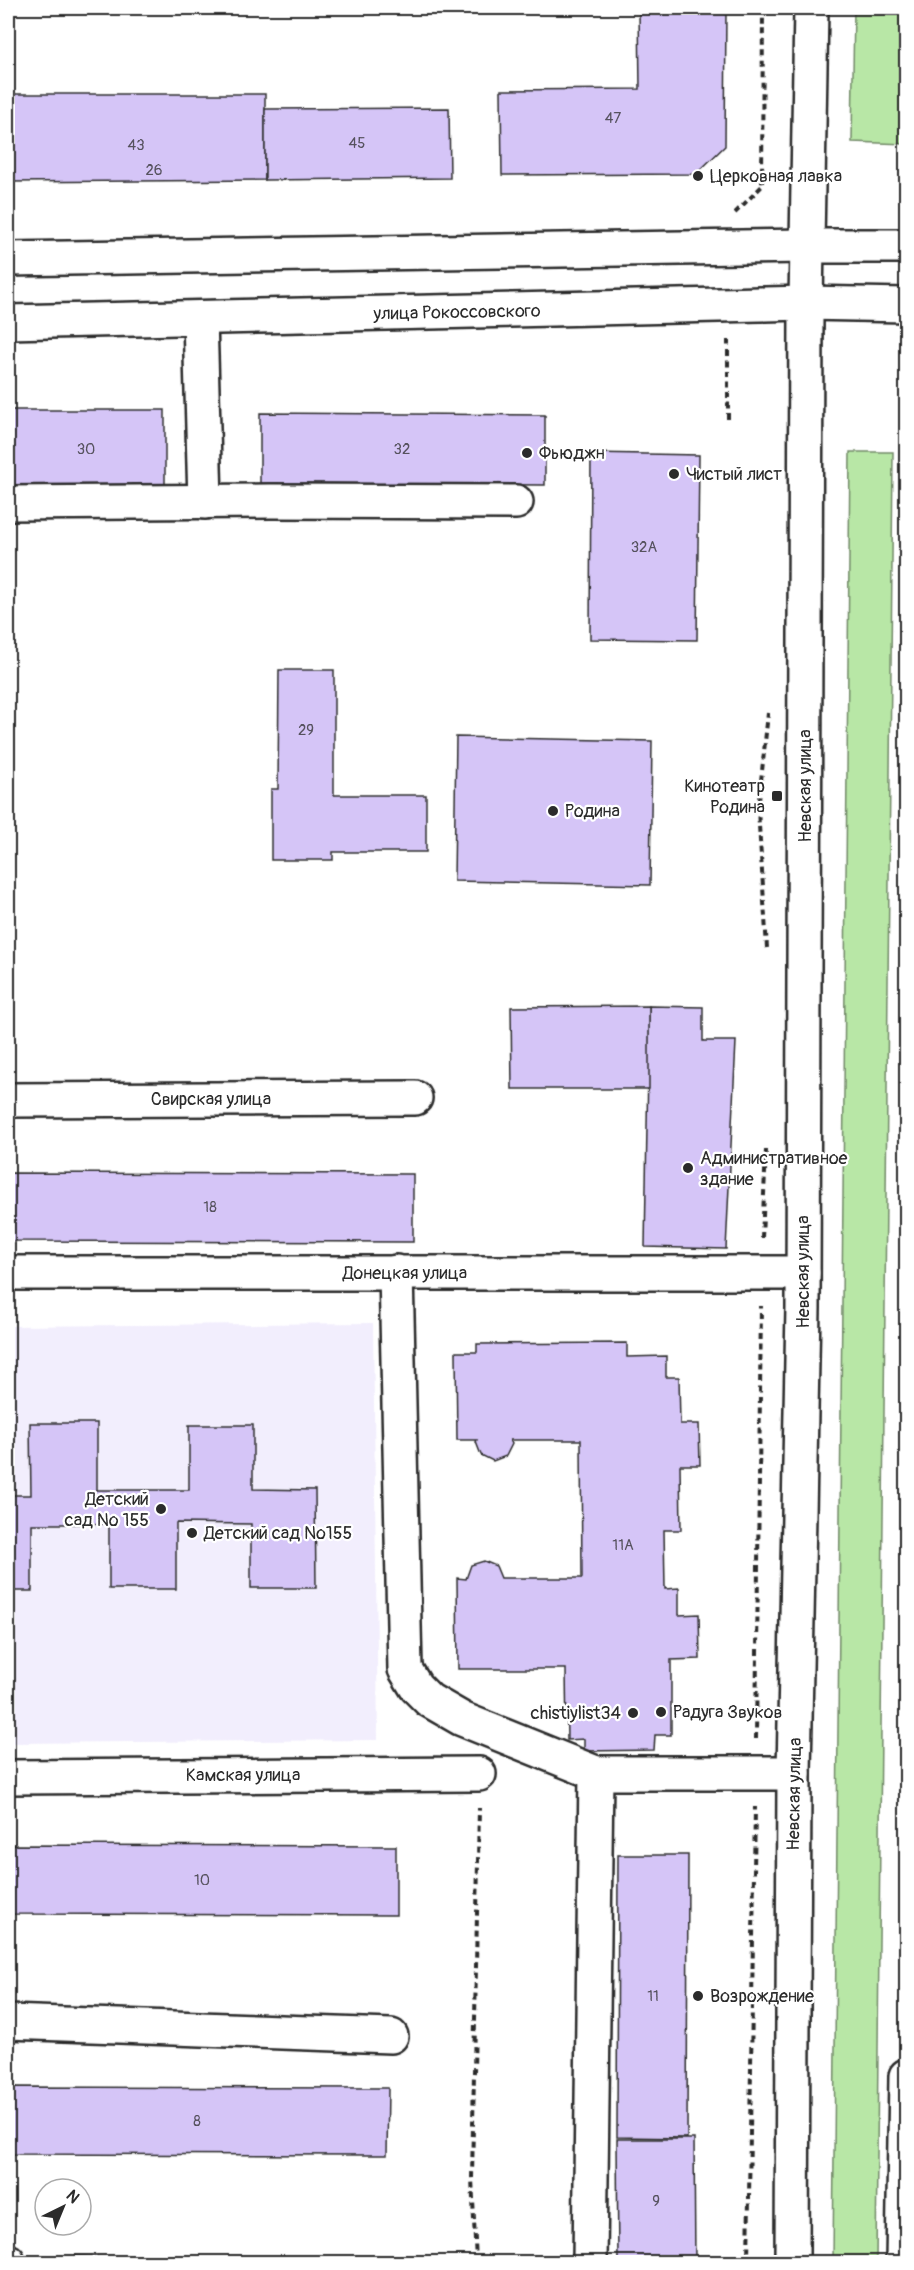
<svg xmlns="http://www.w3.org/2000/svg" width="914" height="2270" font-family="Pangolin,sans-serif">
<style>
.built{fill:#f2eefd}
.green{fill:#b8e7a6;stroke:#728968;stroke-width:1.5}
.building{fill:#d5c5f7;stroke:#2b2b2b;stroke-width:1.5}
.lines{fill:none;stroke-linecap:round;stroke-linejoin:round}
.minor-casing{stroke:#2b2b2b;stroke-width:38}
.major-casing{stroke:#2b2b2b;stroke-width:38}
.highway-casing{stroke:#2b2b2b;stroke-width:38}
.path{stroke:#2b2b2b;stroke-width:4;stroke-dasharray:6 4.5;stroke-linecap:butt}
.minor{stroke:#fff;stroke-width:33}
.major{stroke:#fff;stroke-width:33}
.highway{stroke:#fff;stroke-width:33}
.poi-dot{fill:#2b2b2b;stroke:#fff;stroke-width:2}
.labels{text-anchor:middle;stroke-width:4.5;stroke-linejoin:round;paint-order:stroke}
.number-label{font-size:15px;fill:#56525e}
.poi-label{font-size:18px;fill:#2b2b2b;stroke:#fff;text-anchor:start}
.street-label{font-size:18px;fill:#2b2b2b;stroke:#fff}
</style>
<rect width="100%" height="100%" fill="#fff"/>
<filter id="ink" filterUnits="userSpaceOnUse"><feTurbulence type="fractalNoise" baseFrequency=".0167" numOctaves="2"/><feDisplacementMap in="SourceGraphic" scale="12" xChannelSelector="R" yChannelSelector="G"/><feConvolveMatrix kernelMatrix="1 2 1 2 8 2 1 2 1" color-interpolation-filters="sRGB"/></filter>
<g filter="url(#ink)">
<polygon class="built" points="373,1323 378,1740 8,1743 8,1326"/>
<g class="green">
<polygon points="854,8 906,8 906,144 852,142"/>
<polygon points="850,452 893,452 876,2262 833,2262"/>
</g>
<g class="building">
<polygon points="639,8 726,8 725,146 696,174 502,175 501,90 640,89"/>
<polygon points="8,94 265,94 265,180 8,182"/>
<polygon points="449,108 450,178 265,180 265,109"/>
<rect x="8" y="410" width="157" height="78"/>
<polygon points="260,413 545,415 545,485 260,483"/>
<polygon points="591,453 699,455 697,640 590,639"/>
<polygon points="279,670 334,670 334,795 426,795 426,852 333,852 333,860 271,860 271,789 278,789"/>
<polygon points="456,737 652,741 650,885 454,881"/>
<polygon points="649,1006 703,1007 703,1041 736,1041 726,1249 645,1247"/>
<polygon points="649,1006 649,1089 512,1089 511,1007"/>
<polygon points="8,1173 413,1174 413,1242 8,1241"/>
<polygon points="627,1343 627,1357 666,1356 666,1377 679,1377 680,1424 699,1424 700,1465 680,1465 681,1530 664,1530 665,1589 679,1588 679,1615 699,1614 700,1659 671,1660 671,1735 655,1735 654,1750 584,1751 584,1739 567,1740 566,1669 458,1669 457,1578 466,1579 471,1565 484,1561 496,1566 501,1578 582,1578 581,1440 510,1440 512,1444 506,1456 493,1461 481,1455 476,1442 477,1440 457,1440 456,1352 477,1352 477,1344"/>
<polygon points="30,1423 97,1423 97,1490 189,1490 189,1425 253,1425 253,1489 315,1490 316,1588 251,1588 251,1524 176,1523 176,1589 109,1589 109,1524 32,1524 32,1591 8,1591 8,1495 31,1495"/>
<polygon points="8,1845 396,1846 396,1915 8,1914"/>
<polygon points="618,1855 688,1855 687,2138 617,2137"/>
<polygon points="8,2087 388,2088 387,2155 8,2154"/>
<polygon points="617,2139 694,2139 695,2262 618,2262"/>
<polygon points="75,2256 226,2261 226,2262 75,2262"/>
</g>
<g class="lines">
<g class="minor-casing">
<g id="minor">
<polyline points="200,318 205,502"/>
<polyline points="8,503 271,501 516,502"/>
<polyline points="8,1100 415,1098"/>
<polyline points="396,1272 405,1669 416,1687 429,1700 462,1719 596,1773 794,1773"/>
<polyline points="8,1273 803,1273"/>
<polyline points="8,1777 479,1774"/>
<polyline points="8,2022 391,2036"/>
<polyline points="8,2261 8,2262"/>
<polyline points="590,2262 596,1773"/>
</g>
</g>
<g class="major-casing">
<g id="major">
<polyline points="792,2262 794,1773 803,1308 806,303"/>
<polyline points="903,2262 906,2076"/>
</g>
</g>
<g class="highway-casing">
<g id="highway">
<polyline points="8,259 807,246 906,246"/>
<polyline points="806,303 811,8"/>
<polyline points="8,322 806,303 906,305"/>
</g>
</g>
<g class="path">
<polyline points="735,213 762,186 763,8"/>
<polyline points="728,419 728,340"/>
<polyline points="767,948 758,810 768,713"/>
<polyline points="762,1238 766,1150"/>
<polyline points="756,1739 761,1306"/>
<polyline points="476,2262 472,2178 479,1808"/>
<polyline points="748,2262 755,1807"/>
</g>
<use href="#minor" class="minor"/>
<use href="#major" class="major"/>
<use href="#highway" class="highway"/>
</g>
</g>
<g class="poi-dot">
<circle cx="698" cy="176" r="6"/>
<circle cx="527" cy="453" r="6"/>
<circle cx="674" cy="474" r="6"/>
<rect x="771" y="790" width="12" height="12" rx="3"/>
<circle cx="553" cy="811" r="6"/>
<circle cx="688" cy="1168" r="6"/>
<circle cx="161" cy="1509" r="6"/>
<circle cx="192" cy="1533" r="6"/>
<circle cx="661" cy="1712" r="6"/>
<circle cx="633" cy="1713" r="6"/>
<circle cx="698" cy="1996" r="6"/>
</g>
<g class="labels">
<g class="number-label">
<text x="613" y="123">47</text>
<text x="357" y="148">45</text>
<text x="136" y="150">43</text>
<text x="154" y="175">26</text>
<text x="86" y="454">30</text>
<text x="402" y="454">32</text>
<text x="644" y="552">32А</text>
<text x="306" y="735">29</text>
<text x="210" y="1212">18</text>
<text x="623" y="1550">11А</text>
<text x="202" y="1885">10</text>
<text x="653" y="2001">11</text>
<text x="197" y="2126">8</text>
<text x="656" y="2206">9</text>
</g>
<g class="poi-label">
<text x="710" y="182">Церковная лавка</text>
<text x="539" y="459">Фьюджн</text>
<text x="686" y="480">Чистый лист</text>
<text x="765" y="792" text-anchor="end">Кинотеатр<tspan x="765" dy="21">Родина</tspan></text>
<text x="565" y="817">Родина</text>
<text x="700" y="1164">Административное<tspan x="700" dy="21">здание</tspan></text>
<text x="149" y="1505" text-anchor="end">Детский<tspan x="149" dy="21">сад № 155</tspan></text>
<text x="204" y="1539">Детский сад №155</text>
<text x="673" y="1718">Радуга Звуков</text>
<text x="621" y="1719" text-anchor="end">chistiylist34</text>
<text x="710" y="2002">Возрождение</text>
</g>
<g class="street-label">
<text transform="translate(457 312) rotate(-1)" y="6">улица Рокоссовского</text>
<text transform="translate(805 786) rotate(-90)" y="6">Невская улица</text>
<text x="211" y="1105">Свирская улица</text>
<text transform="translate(803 1272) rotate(-90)" y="6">Невская улица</text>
<text x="405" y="1279">Донецкая улица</text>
<text x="243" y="1781">Камская улица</text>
<text transform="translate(794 1794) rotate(-89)" y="6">Невская улица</text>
</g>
</g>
<rect width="914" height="2270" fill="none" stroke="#fff" stroke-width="30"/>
<rect x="15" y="15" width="884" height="2240" fill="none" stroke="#2b2b2b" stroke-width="2" filter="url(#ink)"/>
<g transform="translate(63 2207) rotate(43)"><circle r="28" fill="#ffffff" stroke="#aaaaaa" stroke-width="1.5"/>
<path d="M0-4.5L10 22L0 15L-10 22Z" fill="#2b2b2b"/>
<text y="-9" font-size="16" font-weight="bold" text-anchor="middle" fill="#2b2b2b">N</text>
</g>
</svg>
